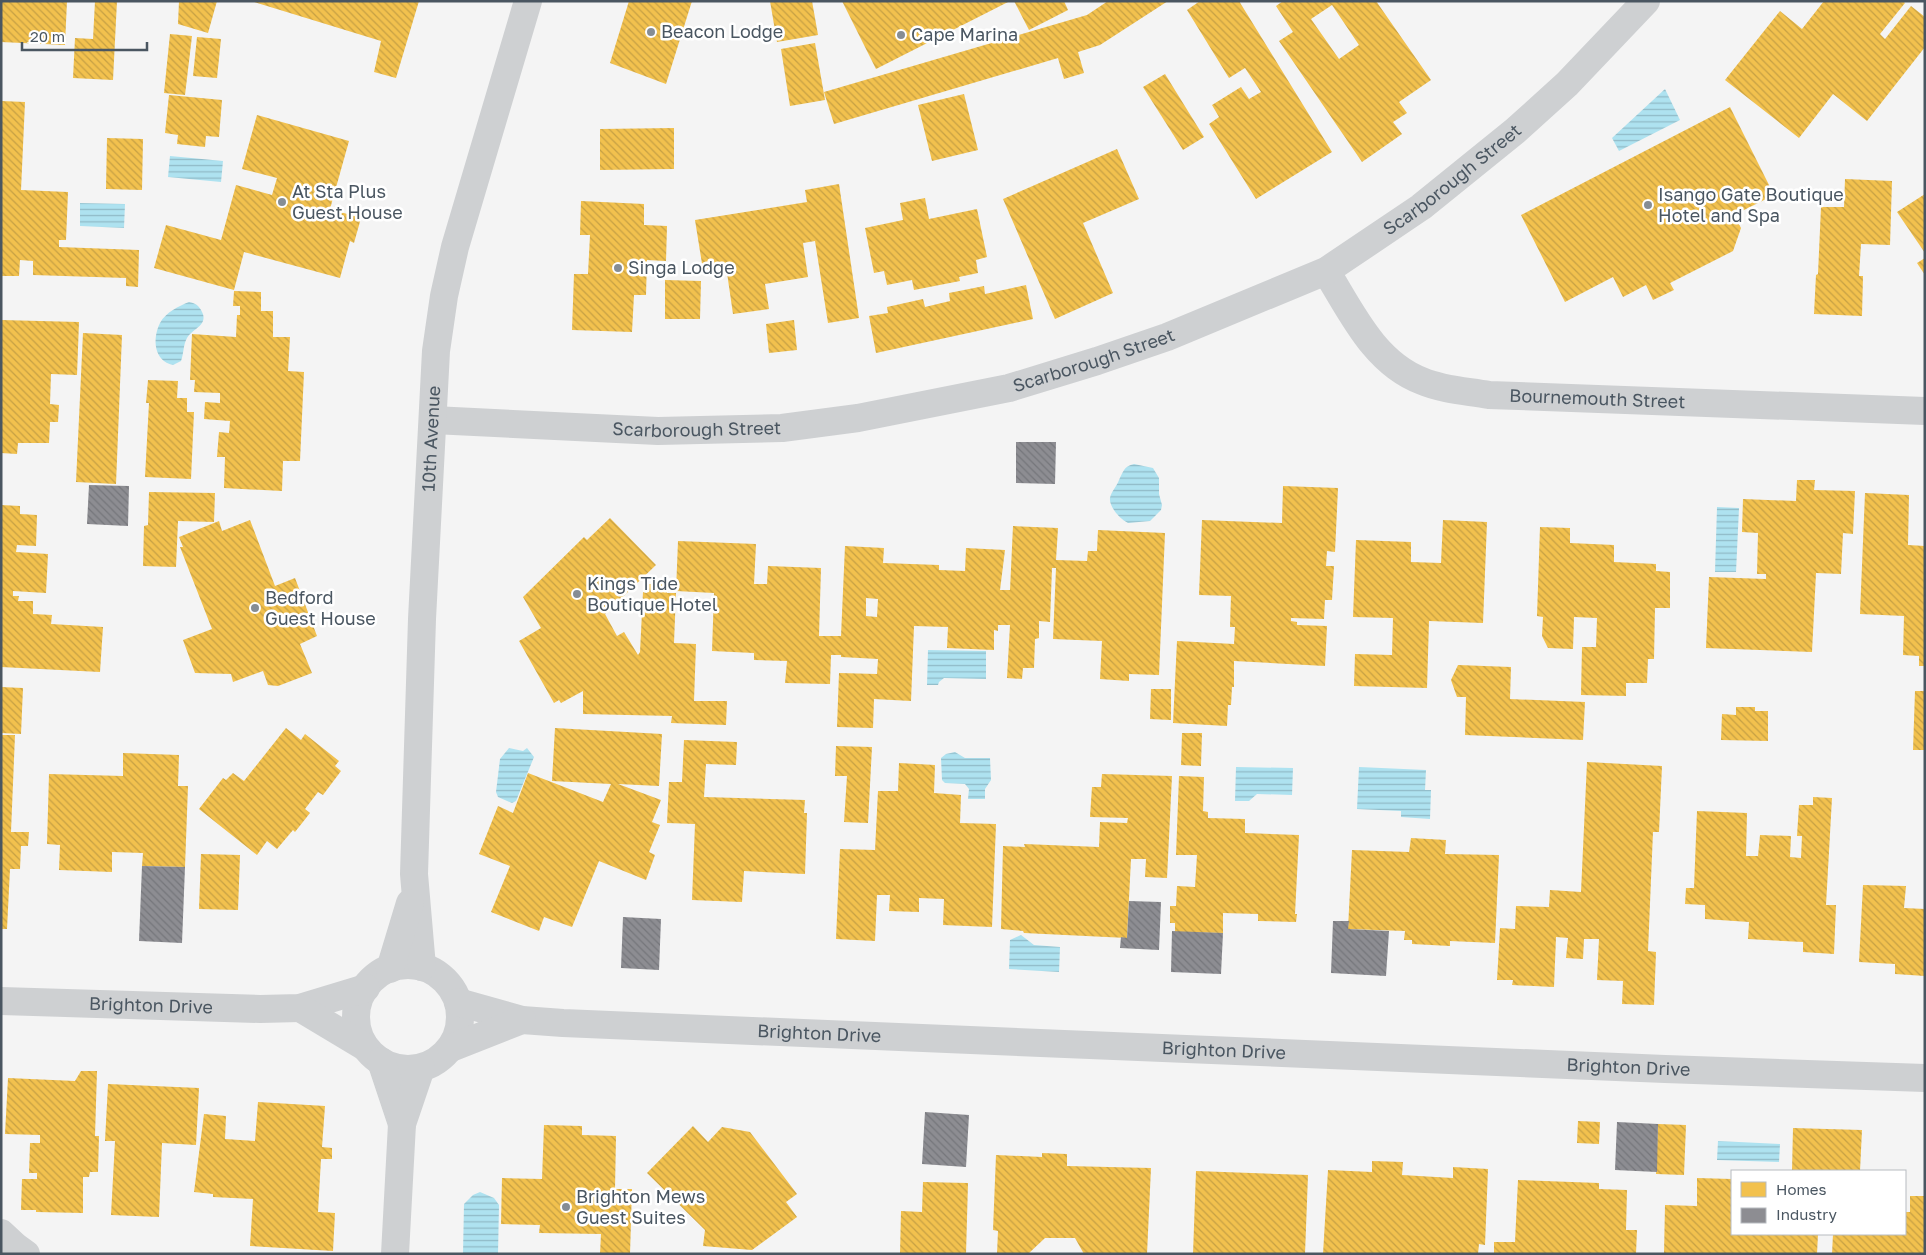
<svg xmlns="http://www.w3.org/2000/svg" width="1926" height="1255" font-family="'Golos Text',sans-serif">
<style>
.water{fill:url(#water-rules)}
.homes{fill:url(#homes-back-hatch);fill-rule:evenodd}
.industry{fill:url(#industry-back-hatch)}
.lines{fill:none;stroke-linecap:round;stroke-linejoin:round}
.minor{stroke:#ced0d2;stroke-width:28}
.poi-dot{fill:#868d94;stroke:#fff;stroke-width:2}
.labels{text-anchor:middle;stroke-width:5;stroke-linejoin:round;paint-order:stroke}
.poi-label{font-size:18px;fill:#4a5661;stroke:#fff;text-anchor:start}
.street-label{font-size:18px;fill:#4a5661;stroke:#fff}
</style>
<defs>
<pattern id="water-rules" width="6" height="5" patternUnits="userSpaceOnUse" patternTransform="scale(1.25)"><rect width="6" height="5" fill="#aee2f0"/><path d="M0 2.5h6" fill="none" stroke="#90bac6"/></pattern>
<pattern id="homes-back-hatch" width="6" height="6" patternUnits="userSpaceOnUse" patternTransform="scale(1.25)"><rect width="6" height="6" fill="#f2c14e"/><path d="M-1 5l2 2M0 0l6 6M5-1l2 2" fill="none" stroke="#c6a044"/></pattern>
<pattern id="industry-back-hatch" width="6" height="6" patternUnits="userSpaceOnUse" patternTransform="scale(1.25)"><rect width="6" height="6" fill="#8d8d92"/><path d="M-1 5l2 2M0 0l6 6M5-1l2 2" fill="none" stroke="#75767b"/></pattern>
</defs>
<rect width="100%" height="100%" fill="#f4f4f4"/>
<g class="water">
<polygon points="1665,89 1680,120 1619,151 1612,138"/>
<polygon points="170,156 223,161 221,182 168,177"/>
<polygon points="80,203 125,204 124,228 80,226"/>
<path d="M189,302C195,303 198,305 201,310C210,325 193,328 187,338C183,345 184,353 181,361L173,365C154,361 152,339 160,323C166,312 179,306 189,302Z"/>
<path d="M1134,464L1153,468L1159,478V494L1162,505L1161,510L1150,521L1128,523C1120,519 1109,507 1110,498C1111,492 1117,486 1119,480C1123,472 1124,466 1134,464Z"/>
<polygon points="1717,507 1739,508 1736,572 1715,572"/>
<polygon points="928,650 986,651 986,679 944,678 939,682 938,685 927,685"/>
<polygon points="509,748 523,751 527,748 534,757 516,801 512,803 498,797 496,792 500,759"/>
<polygon points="955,752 965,758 990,758 991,780 985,789 985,799 968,799 969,789 965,784 945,783 942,780 941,758 946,754"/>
<polygon points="1236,767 1293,768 1292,795 1257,794 1249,801 1235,801"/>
<polygon points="1359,767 1426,770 1425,790 1431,790 1430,819 1401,817 1401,811 1357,809"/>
<polygon points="1021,935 1034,945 1060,947 1059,972 1009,969 1010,940"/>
<polygon points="1718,1141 1780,1144 1779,1162 1717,1160"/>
<polygon points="480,1192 494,1198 499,1205 498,1254 463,1254 464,1204 473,1195"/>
</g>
<g class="homes">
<polygon points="1,1 67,1 65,45 1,42"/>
<polygon points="95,1 117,1 113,80 73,78 75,38 93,39"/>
<polygon points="179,1 217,1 208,33 178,24"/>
<polygon points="251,1 419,1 396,78 374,72 381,41"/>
<polygon points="629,1 692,1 666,84 610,63"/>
<polygon points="770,1 812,1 818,35 777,42"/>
<polygon points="842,1 1010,1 876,69"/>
<polygon points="1014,1 1064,1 1068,10 1029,30"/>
<polygon points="1108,1 1168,1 1100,45 1078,52 1084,73 1064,79 1058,58 834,124 824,92 1087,15"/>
<polygon points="1200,1 1239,1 1332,152 1256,199 1209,124 1219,117 1212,105 1241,87 1249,99 1261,92 1245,68 1229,78 1187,10"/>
<path d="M1283,1H1376L1431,80L1399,102L1407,113L1393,122L1402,134L1362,162L1279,41L1293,32L1276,6ZM1332,5L1359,45L1339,59L1311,19Z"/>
<polygon points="1824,1 1903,1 1905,3 1880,34 1885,39 1911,6 1925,17 1925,47 1867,121 1833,94 1799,138 1725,80 1780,11 1802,29"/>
<polygon points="170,34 192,36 185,95 164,93"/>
<polygon points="197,37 221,39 217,78 193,76"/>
<polygon points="815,43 825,100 790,106 781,49"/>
<polygon points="1165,74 1204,137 1183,150 1143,87"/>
<polygon points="964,94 978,150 932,161 918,105"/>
<polygon points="169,95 222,100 219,137 206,136 205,147 177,144 178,135 165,133"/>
<polygon points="1,101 25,102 21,190 68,192 66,240 59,240 59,247 139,250 138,287 126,286 126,278 33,275 33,261 20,260 19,276 1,276"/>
<polygon points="1730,107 1774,195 1734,215 1741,228 1733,251 1670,283 1674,290 1653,300 1646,285 1623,297 1613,277 1565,302 1521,215"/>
<polygon points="257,115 349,141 330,209 361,218 354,243 350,241 340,278 244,252 234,290 154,268 166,225 221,240 236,185 272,195 277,178 242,169"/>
<polygon points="674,128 674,169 600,170 600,129"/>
<polygon points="107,138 143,139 142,190 106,189"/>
<polygon points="1117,149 1139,199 1083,223 1113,293 1055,319 1003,199"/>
<polygon points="1845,179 1892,181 1890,245 1861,244 1859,276 1863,276 1862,316 1814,314 1816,275 1818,274 1821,207 1844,207"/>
<polygon points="839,184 859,318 828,323 815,241 803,243 808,277 765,284 769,309 733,314 726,266 703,270 695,220 807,202 805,190"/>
<polygon points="1925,194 1925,253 1897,212"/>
<polygon points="925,198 929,219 977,209 987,257 976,260 978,273 959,277 960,281 914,290 912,280 887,285 884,271 874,273 865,228 903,220 900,203"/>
<polygon points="581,201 644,204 644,225 667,226 666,261 647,260 646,295 634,295 632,332 572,330 574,274 588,274 590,235 580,235"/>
<polygon points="1925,258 1925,275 1917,263"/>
<polygon points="665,280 701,281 700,319 665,319"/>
<polygon points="1026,285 1033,319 876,353 869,316 888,313 887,307 923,299 925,307 950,301 949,293 984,286 985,294"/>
<polygon points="234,291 261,292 261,311 273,311 273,337 290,337 288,371 304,372 300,461 283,461 282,491 224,488 225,457 217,457 219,432 229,433 230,421 204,419 205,402 220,403 220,393 194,392 195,380 190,380 192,334 236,337 237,315 240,315 240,306 233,306"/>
<polygon points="1,320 79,322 77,375 51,374 50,404 59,405 58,422 50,422 49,443 18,443 17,454 1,453"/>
<polygon points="794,320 797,350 769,353 766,324"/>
<polygon points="83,333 122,335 116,484 76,482"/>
<polygon points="148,380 178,381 177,398 187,398 187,412 194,412 191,479 145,477 149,403 146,403"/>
<polygon points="1797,480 1815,480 1814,490 1855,491 1853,534 1843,533 1841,574 1816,573 1812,652 1706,648 1709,577 1766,579 1766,574 1757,574 1758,533 1742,532 1743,499 1796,501"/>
<polygon points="1283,486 1338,488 1335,552 1327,551 1326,566 1334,566 1332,600 1325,600 1324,619 1291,618 1291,621 1297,622 1297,625 1327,626 1325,666 1234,661 1234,687 1232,687 1231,705 1228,705 1227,726 1173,723 1177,641 1234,644 1235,627 1230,627 1231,596 1199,595 1202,520 1282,523"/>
<polygon points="149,492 215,493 214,522 178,521 176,567 143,566 144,526 148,525"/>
<polygon points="1865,493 1909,495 1908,545 1925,546 1925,666 1919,666 1919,656 1903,655 1904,616 1860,614"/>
<polygon points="1,505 20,506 20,514 37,515 36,546 17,545 16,552 48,554 46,593 13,591 13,596 19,596 18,601 33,601 33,614 52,615 51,624 103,627 100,672 1,667"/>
<polygon points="610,518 656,565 605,614 617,636 624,632 638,655 640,652 643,592 647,593 647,584 667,584 667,593 676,593 674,643 696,644 694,701 727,701 726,725 671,723 672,716 583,714 583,691 561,703 559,700 554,703 519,641 541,628 523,597 584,537 587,540"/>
<polygon points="250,520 275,586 295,578 317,636 300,644 312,673 278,686 268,685 263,671 233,682 231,674 195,673 183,640 212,629 180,547 183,547 179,537 219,521 222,531"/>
<polygon points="1443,520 1487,522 1483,623 1429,621 1427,688 1354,686 1355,654 1392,655 1393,618 1353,617 1356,540 1411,542 1411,562 1441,563"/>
<path d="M1013,526L1058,528L1056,560L1087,561L1088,551H1097L1098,530L1165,533L1159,675L1129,674V681L1100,679L1102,641L1053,639L1056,568H1052L1050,622L1039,621V638L1035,639L1034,668H1023L1022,679L1007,678L1010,625H998V631L994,630V650L947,648L948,627L914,626L911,701L874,699L873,728L837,727L839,673L877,674L878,659L841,657V655H831L830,684L785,683L787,661L754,660V653L712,651L714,593L676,591L678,541L756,544L754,584H767L768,566L821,568L819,636H841L845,546L884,548L883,563L939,565V570L965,571L966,548L1005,550L1000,590H1010ZM866,598L878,599L877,617L866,616Z"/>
<polygon points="1540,527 1570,528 1570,543 1614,545 1614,562 1656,564 1656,571 1670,572 1670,608 1655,608 1654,659 1648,659 1647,683 1626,683 1626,696 1581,695 1582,647 1596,647 1597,618 1574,617 1573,649 1548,648 1542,636 1543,617 1537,616"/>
<polygon points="1458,665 1511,667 1510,699 1585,702 1583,740 1465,735 1466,697 1457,697 1451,680"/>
<polygon points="1,687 23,688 21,734 1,733"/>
<polygon points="1151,689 1171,689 1171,720 1150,719"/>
<polygon points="1915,691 1925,691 1925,750 1913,750"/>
<polygon points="1736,707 1755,707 1755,711 1768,711 1768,741 1721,740 1722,714 1736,715"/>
<polygon points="286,728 301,740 305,734 339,761 335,766 341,771 323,795 318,792 305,809 310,813 295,832 293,830 277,849 267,841 257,855 199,809 223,778 226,780 233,773 244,781"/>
<polygon points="555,728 662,734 659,786 618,784 661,800 652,822 660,825 649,852 655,855 646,880 599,861 572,927 544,917 539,931 491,912 510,866 479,854 498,806 513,813 528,773 603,802 611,784 552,781"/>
<polygon points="1182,733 1202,733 1201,766 1181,765"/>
<polygon points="1,735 15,735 11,832 29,832 28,846 21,846 20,869 10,869 7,929 1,929"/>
<polygon points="684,740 737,742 736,765 706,764 704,797 805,800 804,813 807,813 805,874 744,871 742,902 692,900 695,824 667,823 669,782 682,782"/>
<polygon points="836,746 872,747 868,823 844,822 847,776 835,776"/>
<polygon points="123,753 179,755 178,786 188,786 185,867 142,866 143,853 112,852 112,872 59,870 60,845 47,844 49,774 123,776"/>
<polygon points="1587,762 1662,766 1659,832 1653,832 1648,951 1656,952 1654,1005 1622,1004 1623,981 1597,980 1599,939 1584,939 1583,959 1566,958 1568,938 1556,937 1554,987 1512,985 1513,980 1497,980 1500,928 1515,929 1516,906 1549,907 1550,890 1581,892"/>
<polygon points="899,763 935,765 934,793 961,795 960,823 996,824 992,927 943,925 944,899 919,898 919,912 889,911 890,895 877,895 875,941 836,939 840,849 875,850 878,791 898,791"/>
<polygon points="1102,774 1172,776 1167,878 1145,877 1146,859 1131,859 1127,938 1024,933 1023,931 1001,929 1003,846 1025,847 1024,844 1099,847 1100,822 1127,823 1128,818 1090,817 1092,787 1101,787"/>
<polygon points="1179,776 1204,777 1203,811 1208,812 1208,818 1245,819 1245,833 1299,835 1295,914 1297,914 1296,922 1258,921 1258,914 1223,913 1223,933 1175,932 1175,923 1170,923 1170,906 1176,906 1177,886 1195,887 1197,855 1176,855"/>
<polygon points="1813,797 1832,798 1826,905 1836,905 1834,954 1803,952 1803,942 1748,939 1749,922 1705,919 1705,905 1685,904 1686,888 1694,888 1697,811 1747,813 1746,856 1758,856 1760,835 1791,836 1790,857 1801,858 1802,836 1797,836 1799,805 1813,805"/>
<polygon points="1411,838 1446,840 1445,854 1499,855 1495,943 1450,941 1450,946 1412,944 1412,940 1404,940 1405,931 1348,929 1352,850 1409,852"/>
<polygon points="201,854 240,855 238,910 199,909"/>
<polygon points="1863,885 1906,886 1904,908 1925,909 1925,976 1895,974 1895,964 1859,962"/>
<polygon points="81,1071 97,1071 95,1136 99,1136 98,1172 90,1172 89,1177 83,1177 83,1213 36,1212 36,1210 21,1210 22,1179 37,1179 37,1173 29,1173 30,1143 40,1143 40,1135 5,1134 8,1078 75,1081"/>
<polygon points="108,1084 199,1088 196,1145 162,1143 159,1217 111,1215 115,1141 105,1141"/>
<polygon points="258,1102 325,1106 322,1147 332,1148 332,1159 321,1159 318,1212 335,1213 333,1251 250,1246 253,1199 213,1197 213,1194 194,1192 204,1114 226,1116 225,1139 255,1141"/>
<polygon points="1578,1121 1600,1122 1599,1144 1577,1143"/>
<polygon points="1658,1124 1686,1125 1684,1175 1656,1174"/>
<polygon points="544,1125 582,1126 582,1135 616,1136 615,1189 632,1189 630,1254 600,1254 601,1234 539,1233 540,1225 501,1224 502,1178 542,1179"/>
<polygon points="693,1126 708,1142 722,1127 750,1132 797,1194 786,1202 797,1217 752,1250 703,1246 705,1230 647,1173"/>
<polygon points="1793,1128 1862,1130 1860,1171 1792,1171"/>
<polygon points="1042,1153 1067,1154 1067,1166 1151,1168 1147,1254 1084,1254 1075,1238 1045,1238 1028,1254 997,1254 998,1231 993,1230 996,1155 1042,1157"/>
<polygon points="1372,1161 1403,1162 1402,1175 1453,1178 1453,1167 1488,1169 1485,1245 1479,1244 1478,1254 1323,1254 1328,1170 1372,1172"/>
<polygon points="1196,1171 1308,1175 1305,1254 1193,1254"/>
<polygon points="1697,1178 1732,1179 1732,1234 1818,1234 1817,1254 1664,1254 1665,1205 1697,1206"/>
<polygon points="1518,1180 1599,1183 1599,1189 1627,1190 1626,1230 1637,1230 1636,1254 1494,1254 1494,1242 1515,1242"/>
<polygon points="923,1182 968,1183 966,1254 900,1254 901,1211 922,1212"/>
<polygon points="1910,1196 1925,1196 1925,1254 1832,1254 1833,1234 1905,1234 1905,1212 1910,1212"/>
</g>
<g class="industry">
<polygon points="1016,442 1056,442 1055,484 1016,483"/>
<polygon points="89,485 129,486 128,526 87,524"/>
<polygon points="142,866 185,867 182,943 139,941"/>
<polygon points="1129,901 1161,902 1159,950 1120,948 1121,937 1127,938"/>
<polygon points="623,917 661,919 659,970 621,968"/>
<polygon points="1333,921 1349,921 1348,929 1389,931 1386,976 1331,973"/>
<polygon points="1172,931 1223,933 1221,974 1171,972"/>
<polygon points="925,1112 969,1115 966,1167 922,1164"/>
<polygon points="1617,1122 1658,1124 1657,1172 1615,1170"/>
</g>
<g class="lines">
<g class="minor">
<path id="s1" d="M1326,271C1351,311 1374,363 1422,381C1443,390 1467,391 1489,395L1925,411"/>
<path id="s2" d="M433,420L658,431L782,428L858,418L1009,388L1097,361L1167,337L1326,271L1421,207L1515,131L1567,84L1646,1"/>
<circle cx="408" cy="1017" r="52"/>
<path id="s3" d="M422,967L414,874L422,619L436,351L444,296L455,247L528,1"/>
<polyline points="390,969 410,903"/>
<path id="s4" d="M1,1001L260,1009L300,1008L366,988"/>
<path id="s5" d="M458,1002L522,1020L563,1023L1665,1069L1925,1078"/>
<polyline points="300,1008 365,1047"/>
<polyline points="451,1048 522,1020"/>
<polyline points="381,1061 402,1124"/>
<polyline points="1,1233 15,1246 26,1254"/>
<polyline points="395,1254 402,1124 421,1068"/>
</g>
</g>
<g class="poi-dot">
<circle cx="651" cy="32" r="5"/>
<circle cx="901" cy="35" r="5"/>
<circle cx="282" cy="202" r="5"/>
<circle cx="1648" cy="205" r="5"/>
<circle cx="618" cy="268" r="5"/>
<circle cx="577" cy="594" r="5"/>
<circle cx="255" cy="608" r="5"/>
<circle cx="566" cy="1207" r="5"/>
</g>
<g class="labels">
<g class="poi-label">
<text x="661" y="38">Beacon Lodge</text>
<text x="911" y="41">Cape Marina</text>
<text x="292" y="198">At Sta Plus<tspan x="292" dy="21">Guest House</tspan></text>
<text x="1658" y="201">Isango Gate Boutique<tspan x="1658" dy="21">Hotel and Spa</tspan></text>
<text x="628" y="274">Singa Lodge</text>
<text x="587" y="590">Kings Tide<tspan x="587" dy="21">Boutique Hotel</tspan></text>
<text x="265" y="604">Bedford<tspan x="265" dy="21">Guest House</tspan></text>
<text x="576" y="1203">Brighton Mews<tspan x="576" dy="21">Guest Suites</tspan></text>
</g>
<g class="street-label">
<text dy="6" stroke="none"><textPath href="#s2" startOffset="1074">Scarborough Street</textPath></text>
<text dy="6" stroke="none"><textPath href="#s2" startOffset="669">Scarborough Street</textPath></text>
<text dy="6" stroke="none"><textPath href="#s1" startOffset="326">Bournemouth Street</textPath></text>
<text dy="6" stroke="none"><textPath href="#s2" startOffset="264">Scarborough Street</textPath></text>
<text dy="6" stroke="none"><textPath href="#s3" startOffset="529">10th Avenue</textPath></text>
<text dy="6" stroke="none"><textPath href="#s4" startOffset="150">Brighton Drive</textPath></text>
<text dy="6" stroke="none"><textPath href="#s5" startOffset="364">Brighton Drive</textPath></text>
<text dy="6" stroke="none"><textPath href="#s5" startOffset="769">Brighton Drive</textPath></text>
<text dy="6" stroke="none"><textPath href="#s5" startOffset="1174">Brighton Drive</textPath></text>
</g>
</g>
<rect width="1926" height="1255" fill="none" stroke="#4a5661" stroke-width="5"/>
<rect x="1731" y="1170" width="175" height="65" fill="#ffffff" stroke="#b7bbc0"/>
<rect x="1741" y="1182" width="25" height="15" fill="#f2c14e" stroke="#b7bbc0"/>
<text x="1776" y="1195" font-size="15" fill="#4a5661">Homes</text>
<rect x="1741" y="1208" width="25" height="15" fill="#8d8d92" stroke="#b7bbc0"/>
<text x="1776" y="1220" font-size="15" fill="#4a5661">Industry</text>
<path d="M22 42v8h125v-8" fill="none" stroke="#4a5661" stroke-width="2.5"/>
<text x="30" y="42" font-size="15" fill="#4a5661" stroke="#ffffff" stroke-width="4" paint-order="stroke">20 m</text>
</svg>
